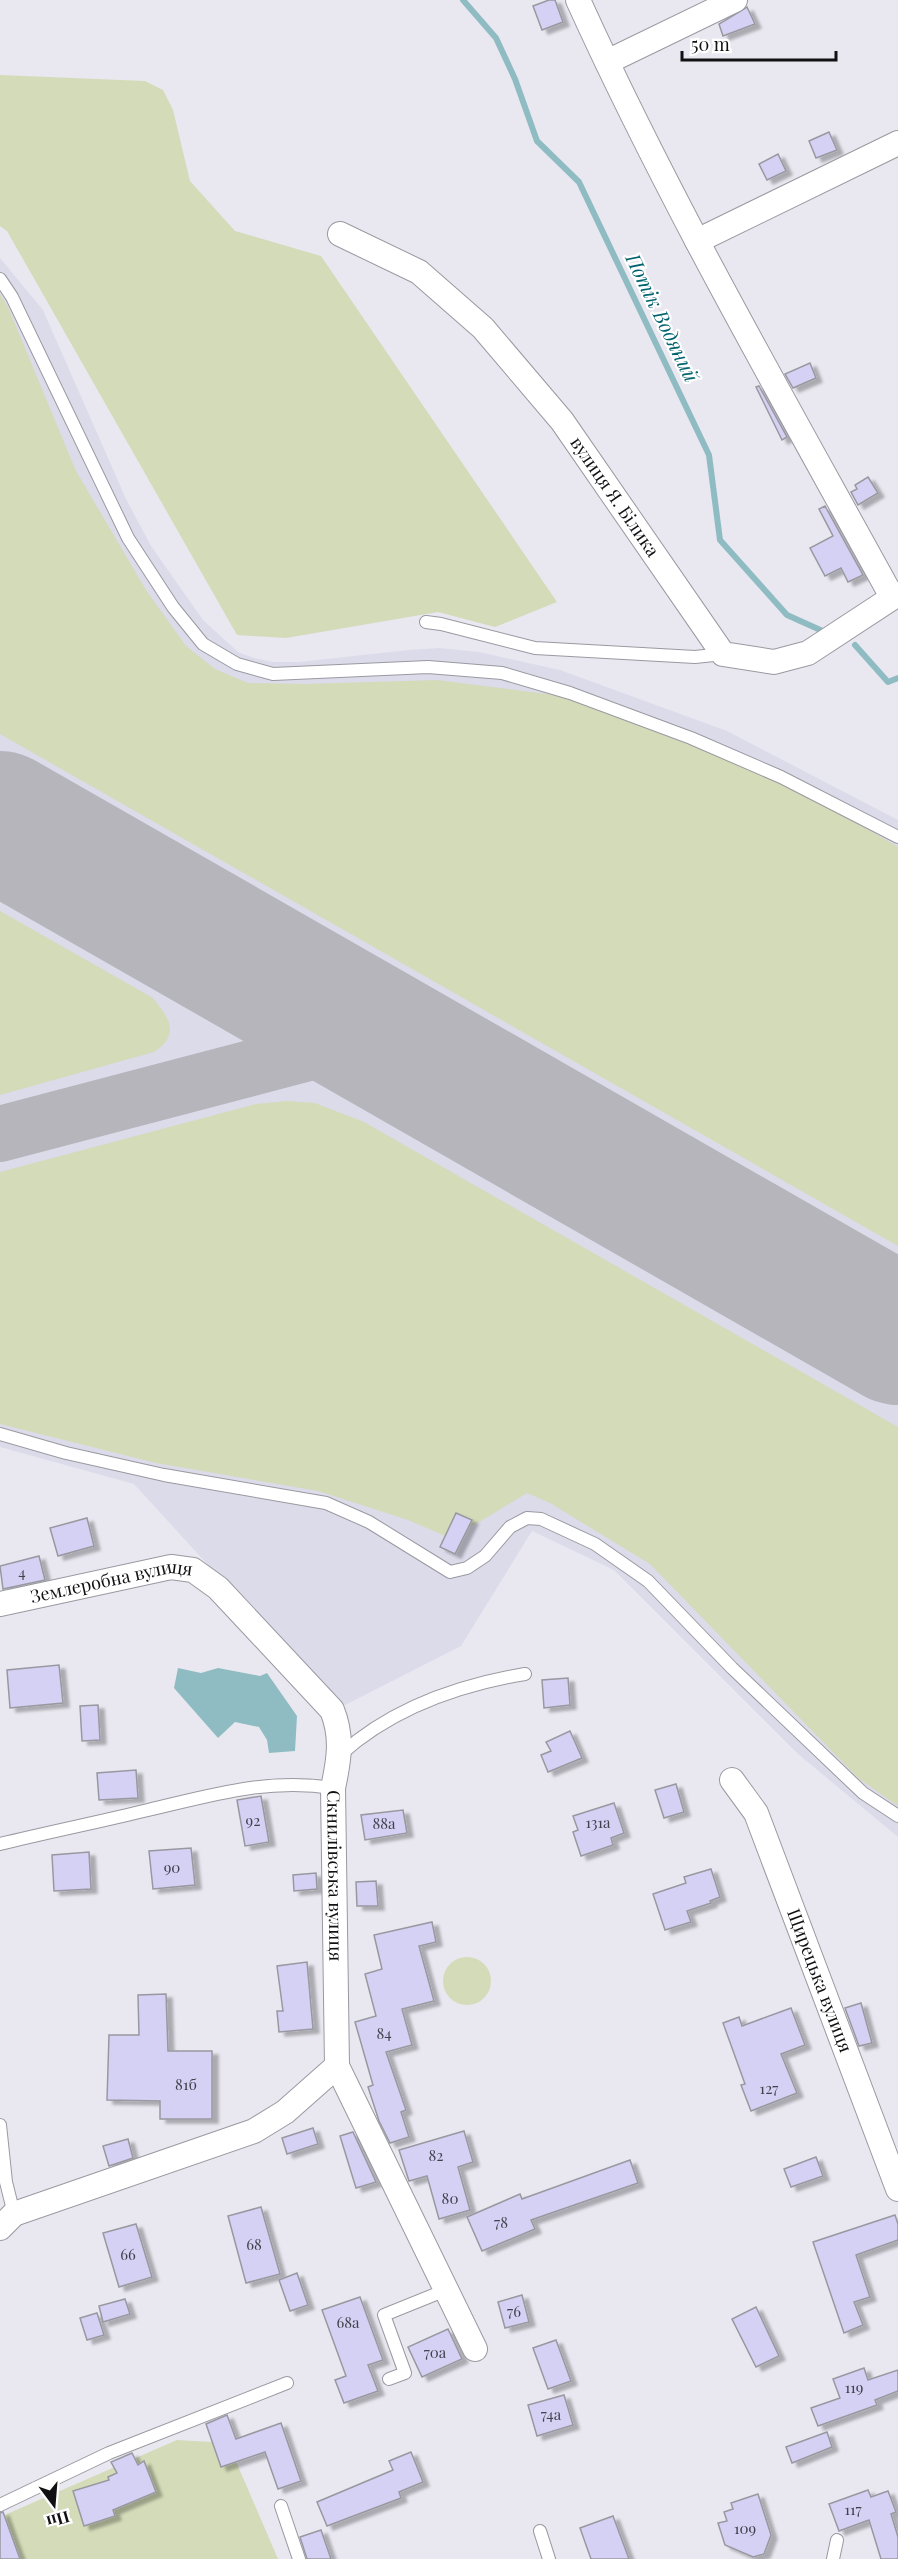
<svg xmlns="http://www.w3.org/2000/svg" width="898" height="2559" font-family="'Playfair Display',serif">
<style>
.built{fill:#dcdbea}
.green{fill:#d3dbb8}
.water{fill:#8fbcc2}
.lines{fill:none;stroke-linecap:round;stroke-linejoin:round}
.stream{stroke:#8fbcc2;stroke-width:6}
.taxiway{stroke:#b6b5bc;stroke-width:56}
.runway{stroke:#b6b5bc;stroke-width:140}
.building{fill:#d4d1f4;stroke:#9998a0;stroke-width:1.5;filter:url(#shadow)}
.lane-casing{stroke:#9a99a1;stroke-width:14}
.street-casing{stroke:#9a99a1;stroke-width:26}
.lane{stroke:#fff;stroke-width:12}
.street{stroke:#fff;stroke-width:24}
.labels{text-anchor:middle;stroke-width:4.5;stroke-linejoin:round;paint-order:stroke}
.number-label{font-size:15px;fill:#42404b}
.street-label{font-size:18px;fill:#111013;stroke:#fff}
.water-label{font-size:20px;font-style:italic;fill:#00636e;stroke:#fff}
</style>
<defs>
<filter id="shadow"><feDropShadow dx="6" dy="4" stdDeviation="1.5" flood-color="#0004"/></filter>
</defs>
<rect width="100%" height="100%" fill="#e9e8f0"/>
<polygon class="built" points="0,258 43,310 126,499 151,546 203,620 238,652 254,658 273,662 299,662 409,650 439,648 479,652 560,670 727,731 898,820 898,1837 798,1754 614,1570 532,1531 461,1646 345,1705 260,1622 134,1484 0,1447"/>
<g class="green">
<polygon points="0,75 145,81 163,90 173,110 190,181 235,231 321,256 557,602 495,627 438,612 286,638 237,635 7,231 0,226"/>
<polygon points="0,294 8,307 76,471 146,590 186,646 215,669 248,683 305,684 437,680 579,698 647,723 806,793 898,847 898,1246 0,734"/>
<path d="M0,911L153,998C169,1018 181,1034 154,1052L0,1095Z"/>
<polygon points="287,1101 315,1103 364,1122 898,1427 898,1806 858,1778 650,1564 550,1503 527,1493 481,1521 448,1537 408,1520 318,1491 156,1463 0,1424 0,1172 256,1104"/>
<circle cx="467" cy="1981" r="24"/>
<polygon points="177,2440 228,2443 278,2559 0,2559 0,2517"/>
</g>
<polygon class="water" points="178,1668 201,1673 218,1668 260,1676 267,1673 297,1716 295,1751 269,1753 267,1740 259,1727 235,1722 218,1738 174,1688"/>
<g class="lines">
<g class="stream">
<polyline points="463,0 496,38 515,79 537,141 579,182 709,455 720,540 787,615 827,633"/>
<polyline points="855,645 888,682 898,678"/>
</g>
<path class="taxiway" d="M0,1134L331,1047C387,1045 410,1059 458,1084"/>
<polyline class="runway" points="0,821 898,1335"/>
</g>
<g class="building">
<polygon points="549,0 555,0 563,22 542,30 533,6"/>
<polygon points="747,7 755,24 723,36 719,24"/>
<polygon points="829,132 837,150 816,158 809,141"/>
<polygon points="778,154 786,171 767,180 759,164"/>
<polygon points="810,363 816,378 793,388 785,374"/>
<polygon points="759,386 787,437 782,440 756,387"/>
<polygon points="868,477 878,493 858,505 851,492 857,489 855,485"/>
<polygon points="825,506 863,575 848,582 841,568 825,576 810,548 833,536 819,509"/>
<polygon points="456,1513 472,1520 455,1554 440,1547"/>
<polygon points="87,1518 94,1546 58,1556 50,1528"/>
<polygon points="39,1556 45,1580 3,1589 0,1566"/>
<polygon points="59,1665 63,1703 10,1708 7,1670"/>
<polygon points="568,1678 570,1705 544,1708 542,1680"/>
<polygon points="98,1705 100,1740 82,1741 80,1706"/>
<polygon points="570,1731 582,1758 548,1772 541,1755 551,1751 546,1742"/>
<polygon points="136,1770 138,1798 99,1800 97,1773"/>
<polygon points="676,1784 684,1812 664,1818 655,1790"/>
<polygon points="261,1796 269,1842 245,1846 237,1800"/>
<polygon points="614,1803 624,1833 611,1838 613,1845 581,1856 573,1832 578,1830 573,1816"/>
<polygon points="403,1810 407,1833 365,1840 361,1815"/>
<polygon points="191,1848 195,1885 153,1889 149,1851"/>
<polygon points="89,1852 91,1889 54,1891 52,1855"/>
<polygon points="711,1869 720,1897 710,1901 711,1903 687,1911 691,1922 665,1930 653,1894 686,1883 684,1877"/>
<polygon points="316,1873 317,1889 294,1891 293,1875"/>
<polygon points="376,1881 378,1906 357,1906 356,1882"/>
<polygon points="432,1922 436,1942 419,1946 434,2001 402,2009 412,2045 386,2052 406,2110 401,2112 409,2137 390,2143 379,2121 368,2087 373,2085 355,2022 376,2016 365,1974 382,1969 374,1935"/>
<polygon points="307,1962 313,2029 279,2032 277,2011 283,2011 277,1966"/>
<polygon points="166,1994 168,2051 212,2051 212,2119 160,2119 160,2101 107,2100 109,2035 139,2035 138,1995"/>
<polygon points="861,2003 872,2043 859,2046 845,2008"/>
<polygon points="791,2008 805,2045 781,2054 797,2093 751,2111 741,2085 745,2084 723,2023 739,2017 742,2026"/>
<polygon points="313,2128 318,2144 287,2154 282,2138"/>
<polygon points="464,2131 473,2162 458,2167 470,2210 439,2219 427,2176 409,2181 399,2150"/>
<polygon points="353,2132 376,2182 356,2188 340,2136"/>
<polygon points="128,2139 133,2158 109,2166 103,2146"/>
<polygon points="816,2157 823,2176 791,2187 784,2169"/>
<polygon points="630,2160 638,2183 531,2220 535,2229 482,2251 467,2217 520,2194 522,2199"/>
<polygon points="261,2207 280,2274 246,2283 228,2216"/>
<polygon points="895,2215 898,2224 898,2240 856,2255 870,2297 854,2302 863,2325 844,2333 813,2242"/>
<polygon points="136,2224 152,2277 119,2287 103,2233"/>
<polygon points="297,2273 308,2305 290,2311 279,2280"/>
<polygon points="522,2295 529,2322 505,2328 498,2302"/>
<polygon points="360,2297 383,2360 368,2365 378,2391 344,2403 335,2380 346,2376 322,2310"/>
<polygon points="125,2299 130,2314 103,2322 99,2306"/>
<polygon points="756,2307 779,2356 756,2367 732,2319"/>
<polygon points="97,2313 104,2335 87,2340 80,2318"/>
<polygon points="448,2329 462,2359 422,2377 408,2347"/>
<polygon points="556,2340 571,2381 548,2389 533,2348"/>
<polygon points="864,2368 868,2380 898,2370 898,2391 875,2400 877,2405 818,2426 811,2408 840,2398 833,2379"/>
<polygon points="564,2395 573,2425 537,2436 528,2405"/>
<polygon points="227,2415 236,2439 281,2423 301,2481 278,2489 265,2452 221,2467 206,2424"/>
<polygon points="827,2432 832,2447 792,2463 786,2447"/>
<polygon points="411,2452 423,2482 399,2492 401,2498 327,2526 317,2502 393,2470 389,2461"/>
<polygon points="132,2453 138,2465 144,2461 156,2492 113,2510 115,2516 84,2526 73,2491 109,2480 108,2477 117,2473 111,2462"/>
<polygon points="868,2490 871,2497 888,2491 896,2512 891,2514 898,2537 898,2559 881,2559 869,2520 839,2531 829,2504"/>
<polygon points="758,2494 771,2535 764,2554 753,2557 725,2545 718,2523 727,2521 724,2512 733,2509 731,2503"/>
<polygon points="3,2512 20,2559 0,2559 0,2513"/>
<polygon points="613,2516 629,2559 591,2559 580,2528"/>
<polygon points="321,2530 331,2559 307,2559 300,2537"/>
</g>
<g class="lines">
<g class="lane-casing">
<g id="lane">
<polyline points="0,279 12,297 128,538 173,607 203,644 237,664 273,674 428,667 502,673 570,693 691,738 781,777 898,837"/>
<polyline points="426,622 441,624 535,648 695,657 723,654"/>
<polyline points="0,1434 66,1453 164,1475 326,1503 369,1522 450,1572 467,1568 485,1556 510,1527 527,1518 541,1519 595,1544 648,1581 732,1668 863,1793 898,1816"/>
<path d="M340,1755C391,1709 459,1685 525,1674"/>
<path d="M0,1844C49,1832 99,1822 148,1810C212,1795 267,1778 333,1788"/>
<polyline points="0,2125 6,2182 14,2214"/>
<polyline points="389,2379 405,2373 384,2315 446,2290"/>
<polyline points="0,2505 109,2453 287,2383"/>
<polyline points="281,2506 299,2559"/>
<polyline points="540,2531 549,2559"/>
<polyline points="833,2559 837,2540"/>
</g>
</g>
<g class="street-casing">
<g id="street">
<path d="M578,0C671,205 784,400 892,597"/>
<polyline points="607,62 735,0"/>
<path id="s1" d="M340,234L419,272L483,328L562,421L723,654L774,662L808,653L898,594"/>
<polyline points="697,241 898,143"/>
<path id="s2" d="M0,1604L171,1567L193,1570L218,1588L332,1710C343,1737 339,1760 333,1788L337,2066L285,2112L254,2131L14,2214L0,2228"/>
<path id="s3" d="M732,1780L756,1813L898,2189"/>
<polyline points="337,2066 475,2349"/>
</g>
</g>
<use href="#lane" class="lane"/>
<use href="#street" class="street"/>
</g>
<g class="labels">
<g class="number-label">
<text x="22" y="1578">4</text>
<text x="253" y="1826">92</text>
<text x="598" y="1828">131а</text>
<text x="384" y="1829">88а</text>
<text x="172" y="1873">90</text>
<text x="384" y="2039">84</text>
<text x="186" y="2090">81б</text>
<text x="769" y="2094">127</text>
<text x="436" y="2161">82</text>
<text x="450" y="2204">80</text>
<text x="501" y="2228">78</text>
<text x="254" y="2250">68</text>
<text x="128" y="2260">66</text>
<text x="514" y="2317">76</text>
<text x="348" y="2328">68а</text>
<text x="435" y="2358">70а</text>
<text x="854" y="2393">119</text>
<text x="551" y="2420">74а</text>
<text x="853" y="2515">117</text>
<text x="745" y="2534">109</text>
</g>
<g class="street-label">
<text dy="6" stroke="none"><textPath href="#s1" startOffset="387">вулиця Я. Білика</textPath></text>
<text dy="6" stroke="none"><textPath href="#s2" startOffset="114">Землеробна вулиця</textPath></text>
<text dy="6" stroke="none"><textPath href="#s2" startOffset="562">Скнилівська вулиця</textPath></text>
<text dy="6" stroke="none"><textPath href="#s3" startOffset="220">Щирецька вулиця</textPath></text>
</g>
<g class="water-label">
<text transform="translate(662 318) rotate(64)" y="7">Потік Водяний</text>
</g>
</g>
<g transform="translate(54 2505) rotate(164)" stroke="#ffffff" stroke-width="4.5" paint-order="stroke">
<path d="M0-4.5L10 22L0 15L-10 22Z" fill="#111013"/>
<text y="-9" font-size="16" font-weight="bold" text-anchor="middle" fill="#111013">Пн</text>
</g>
<path d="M682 51v9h154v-9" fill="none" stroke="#111013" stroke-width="3"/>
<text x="691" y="51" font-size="18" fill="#111013" stroke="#ffffff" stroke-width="4.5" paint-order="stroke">50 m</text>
</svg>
